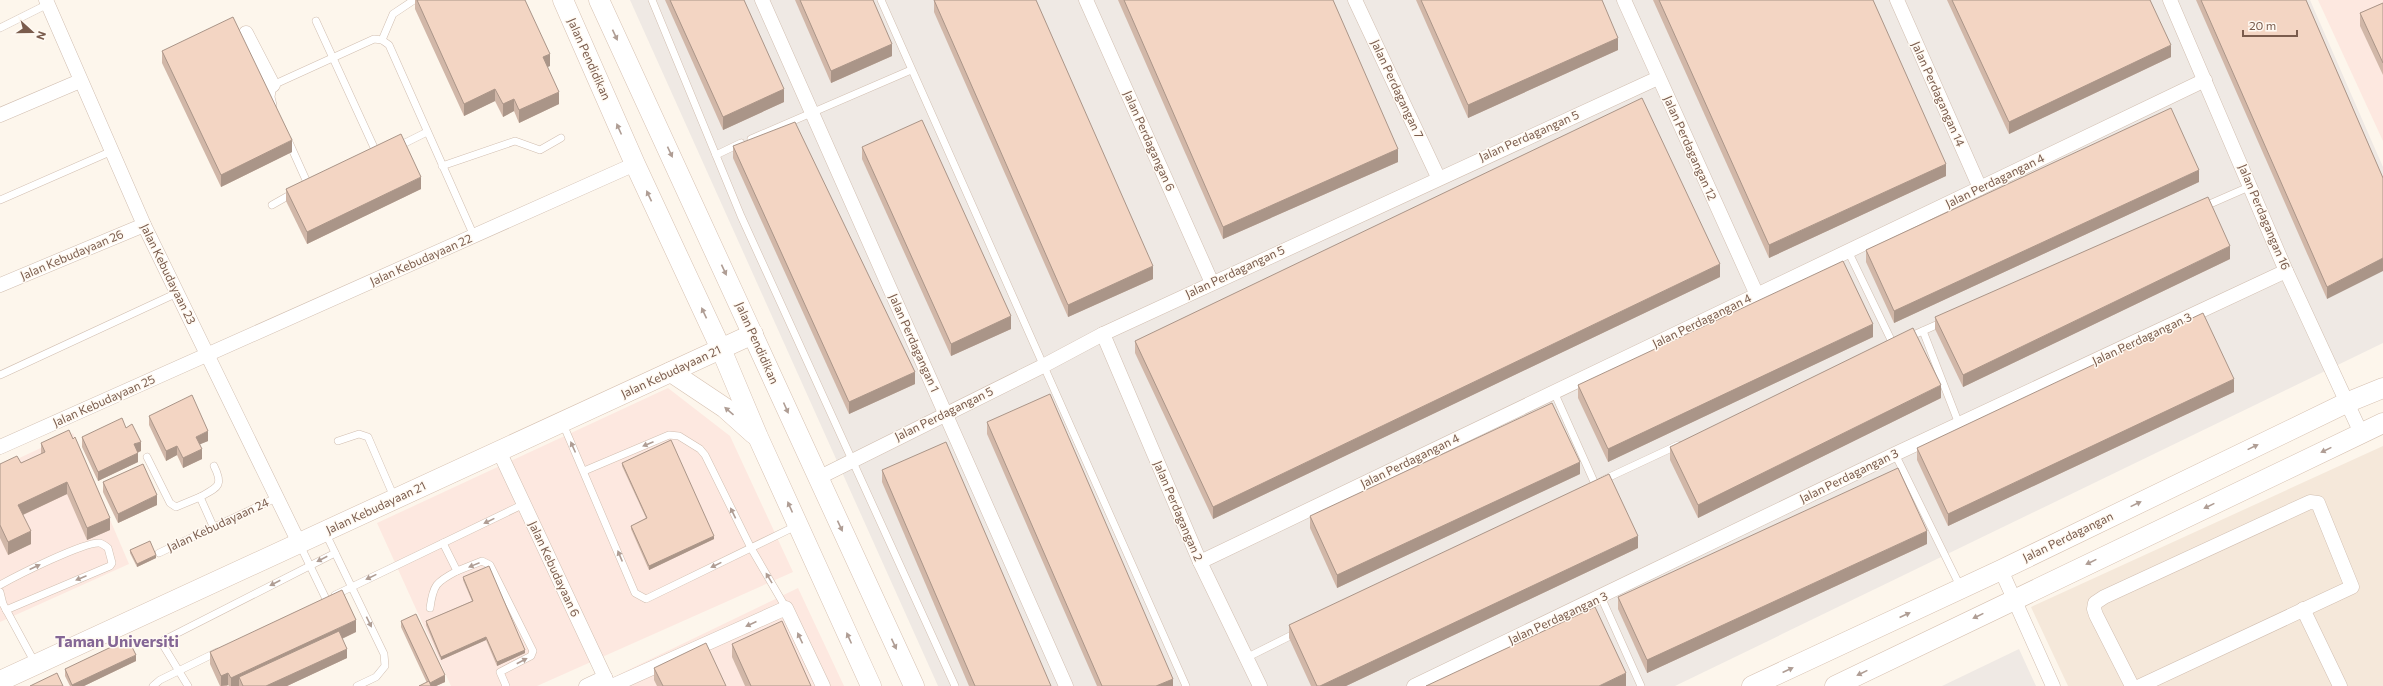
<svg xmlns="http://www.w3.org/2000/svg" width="2383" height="686" font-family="Commissioner,sans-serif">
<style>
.residential{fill:#f5e8da}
.commercial{fill:#fde8e0}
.industrial{fill:#efe9e4}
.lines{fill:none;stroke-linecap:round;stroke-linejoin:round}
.lane-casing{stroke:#d1beb0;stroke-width:8}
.street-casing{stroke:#d1beb0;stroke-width:15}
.secondary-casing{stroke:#d6c0b0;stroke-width:21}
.lane{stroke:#fff;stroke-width:7}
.street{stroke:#fff;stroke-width:14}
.secondary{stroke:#fff;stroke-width:20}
.wall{fill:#d1b7a8}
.shaded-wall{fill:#aa9588}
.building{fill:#f3d5c3;stroke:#aa9588}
.oneway{fill:#af9d94}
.labels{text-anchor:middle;stroke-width:3;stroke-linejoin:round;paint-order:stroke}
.street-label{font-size:12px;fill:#7a5c4d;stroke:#fffaf3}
.district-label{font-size:16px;font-weight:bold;fill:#846695;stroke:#fffaf3}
</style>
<rect width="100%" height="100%" fill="#fdf6ec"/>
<polygon class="residential" points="2383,446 2383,686 2068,686 2031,607"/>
<g class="commercial">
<polygon points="2318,0 2383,0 2383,141"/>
<polygon points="668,388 730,436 793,572 537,686 451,686 377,523"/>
<polygon points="73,433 129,564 0,622 0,467"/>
<polygon points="798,588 844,686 595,686"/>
</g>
<g class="industrial">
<polygon points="630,0 2310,0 2383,167 2383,343 1675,686 938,686"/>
<polygon points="2019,649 2036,686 1942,686"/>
</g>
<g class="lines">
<g class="lane-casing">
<g id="lane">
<polyline points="652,0 741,216 955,686"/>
<polyline points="881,0 1186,686"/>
<polyline points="316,21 377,154"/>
<polyline points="0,28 48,4"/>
<polyline points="382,40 393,14 414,0"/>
<polyline points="273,105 271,97 273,85 374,39 382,40 389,45 474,236"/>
<polyline points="751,139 911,70"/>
<polyline points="288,140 306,180 311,184 309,185"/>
<polyline points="397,147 427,132"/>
<polyline points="716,155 741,143"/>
<polyline points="442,166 515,141 540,150 561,138"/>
<polyline points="0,200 112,151"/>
<polyline points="272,205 295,192"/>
<polyline points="2203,207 2251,186"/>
<polyline points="1848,251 1893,344"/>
<polyline points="1923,331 1959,424"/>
<polyline points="1909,337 1943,322"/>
<polyline points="0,375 177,293"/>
<polyline points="1554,392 1595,484"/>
<polyline points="563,424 635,593 646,599 798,525"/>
<polyline points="338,441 359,434 368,437 394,497"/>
<polyline points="1895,454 1961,588"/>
<polyline points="147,457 170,503 176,507 200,497 213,526"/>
<polyline points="584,471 669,435 679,436 700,449 705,455 751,548 786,608"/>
<polyline points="1603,480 1678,445"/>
<path d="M200,497C218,487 224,486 214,466"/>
<polyline points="325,532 384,654 385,666 376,677 357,686"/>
<polyline points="299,543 326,599"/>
<polyline points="443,543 457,571 482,561 490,565 533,651 531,656 500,672 506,686"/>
<polyline points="159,553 278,497"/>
<path d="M0,585C16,576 85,541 100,543C102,544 106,546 108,548L112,563L110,566L6,610"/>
<polyline points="0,592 3,604 35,663"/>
<polyline points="335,595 524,504"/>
<polyline points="1601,597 1641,686"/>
<path d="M430,608C433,585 436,582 457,571"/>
<polyline points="1246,658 1296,633"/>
<polyline points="153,686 160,680 217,652"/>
<polyline points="188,686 163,645 164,640 335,553"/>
</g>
</g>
<g class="street-casing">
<g id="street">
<polyline points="46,0 144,225 299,543"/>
<polyline points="762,0 1066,686"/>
<polyline points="1086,0 1212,283"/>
<polyline points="1355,0 1438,177"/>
<polyline points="1624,0 1757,295"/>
<polyline points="1897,0 1980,188"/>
<polyline points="2170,0 2286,271 2361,433"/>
<polyline points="246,33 273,85"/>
<polyline points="0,115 80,81"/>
<polyline points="0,285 144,225"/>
<polyline points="1103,334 1200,562 1260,686"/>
<polyline points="0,447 635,164"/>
<polyline points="499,451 609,686"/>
<polyline points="818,478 1043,366 1103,334 1658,78"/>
<polyline points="1200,562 2205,80"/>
<polyline points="2001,570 2053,686"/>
<polyline points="2303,609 2340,686"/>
<polyline points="586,686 605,677"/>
<polyline points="612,686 786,608 823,686"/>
<polyline points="1414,686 1895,454 2286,271"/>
<polyline points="2132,686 2096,615 2094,609 2095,603 2104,597 2310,502 2318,503 2352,587 2140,686"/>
</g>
</g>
<g class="secondary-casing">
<g id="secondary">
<polyline points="563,0 635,164 721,349 758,437 871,686"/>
<polyline points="599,0 914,686"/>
<polyline points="671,372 725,408 754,434"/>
<polyline points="0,681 753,334"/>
<polyline points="1752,686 2001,570 2346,403 2383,388"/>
<polyline points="1835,686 2383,423"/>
</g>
</g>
<use href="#lane" class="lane"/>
<use href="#street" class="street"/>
<use href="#secondary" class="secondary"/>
</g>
<g class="wall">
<polygon points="415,0 525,0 550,66 547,67 559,104 519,123 514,111 503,117 495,101 464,116 415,9"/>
<polygon points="665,0 744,0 784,102 723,130"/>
<polygon points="795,0 873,0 892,56 831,83"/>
<polygon points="934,0 1153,279 1068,317 934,12"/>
<polygon points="1118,0 1333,0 1398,162 1223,239"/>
<polygon points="1416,0 1602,0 1618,50 1468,118"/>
<polygon points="1653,0 1873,0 1946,176 1769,258"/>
<polygon points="1947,0 2150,0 2171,57 2009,134"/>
<polygon points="2196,0 2306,0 2383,178 2327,299"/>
<polygon points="2383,3 2383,75 2360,26 2360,13"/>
<polygon points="162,51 292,152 221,187 162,63"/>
<polygon points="733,146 915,384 849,414 733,158"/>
<polygon points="862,147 1011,329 951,356 862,159"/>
<polygon points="2199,182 1894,323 1866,262 1866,250"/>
<polygon points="286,189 421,189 307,244 286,201"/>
<polygon points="2230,259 1963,387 1935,329 1935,317"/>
<polygon points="1720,277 1213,519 1135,353 1135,341"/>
<polygon points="1873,337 1608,462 1578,398 1578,385"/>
<polygon points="2234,392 1948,526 1917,460 1917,448"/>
<polygon points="1941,398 1698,518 1670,460 1670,447"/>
<polygon points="149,416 208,441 200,444 202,459 183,468 177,455 166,461 149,425"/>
<polygon points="987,422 1173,686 1097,686 987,434"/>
<polygon points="126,428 141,451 138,452 138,462 98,481 82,447 82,437"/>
<polygon points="41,443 110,530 87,540 67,494 23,515 31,544 8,555 0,538 0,464 21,463 41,454"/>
<polygon points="622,463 714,539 649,570 631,529 631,526 646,518 622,466"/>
<polygon points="882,470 1051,686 969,686 882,482"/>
<polygon points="1580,474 1337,588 1310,528 1310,516"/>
<polygon points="103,482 157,505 118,523 103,492"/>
<polygon points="1927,544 1647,673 1618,609 1618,597"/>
<polygon points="1638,548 1346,686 1311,686 1289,638 1289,625"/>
<polygon points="130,550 156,558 137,567 130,553"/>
<polygon points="463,577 525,653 497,666 486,640 441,660 426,625 426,621 472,601 463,580"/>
<polygon points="401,621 445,682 436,686 419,686 427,683 401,627"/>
<polygon points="356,632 342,639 347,658 287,686 229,686 228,685 227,686 220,686 210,664 210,652"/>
<polygon points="732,644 811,686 745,686 732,657"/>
<polygon points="136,661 84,686 70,686 65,676 65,669"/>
<polygon points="654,668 726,686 657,686 654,680"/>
</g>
<g class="shaded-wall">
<polygon points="1618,38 1618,50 1468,118 1468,105"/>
<polygon points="892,44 892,56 831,83 831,71"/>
<polygon points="2171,45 2171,57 2009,134 2009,122"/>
<polygon points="550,54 550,66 543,69 543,57"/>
<polygon points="495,89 495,101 464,116 464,104"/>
<polygon points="784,89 784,102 723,130 723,117"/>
<polygon points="559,92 559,104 519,123 519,110"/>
<polygon points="514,99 514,111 503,117 503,104"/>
<polygon points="292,140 292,152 221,187 221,175"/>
<polygon points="1398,149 1398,162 1223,239 1223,227"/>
<polygon points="1946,164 1946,176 1769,258 1769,245"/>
<polygon points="2199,170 2199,182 1894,323 1894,311"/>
<polygon points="421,177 421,189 307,244 307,232"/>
<polygon points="2230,246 2230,259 1963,387 1963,375"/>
<polygon points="2383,258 2383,271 2327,299 2327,287"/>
<polygon points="1720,264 1720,277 1213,519 1213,507"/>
<polygon points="1153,266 1153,279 1068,317 1068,305"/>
<polygon points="1011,316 1011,329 951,356 951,344"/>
<polygon points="1873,324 1873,337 1608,462 1608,449"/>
<polygon points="915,372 915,384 849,414 849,402"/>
<polygon points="2234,379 2234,392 1948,526 1948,514"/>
<polygon points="1941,385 1941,398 1698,518 1698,505"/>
<polygon points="208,431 208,441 196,446 196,437"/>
<polygon points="141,442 141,451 134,454 134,444"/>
<polygon points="177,446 177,455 166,461 166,451"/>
<polygon points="202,449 202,459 183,468 183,458"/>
<polygon points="138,453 138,462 98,481 98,472"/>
<polygon points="1580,462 1580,474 1337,588 1337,575"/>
<polygon points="67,482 67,494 18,517 18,505"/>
<polygon points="157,495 157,505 118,523 118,514"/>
<polygon points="110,518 110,530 87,540 87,528"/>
<polygon points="31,531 31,544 8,555 8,542"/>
<polygon points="1927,531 1927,544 1647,673 1647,660"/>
<polygon points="714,536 714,539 649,570 649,566"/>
<polygon points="1638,536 1638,548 1346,686 1320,686"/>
<polygon points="156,555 156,558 137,567 137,564"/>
<polygon points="356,620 356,632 243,685 239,677 239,686 231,686 231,678"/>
<polygon points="486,637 486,640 441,660 441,657"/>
<polygon points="347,649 347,658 287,686 266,686"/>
<polygon points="525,650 525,653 497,666 497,662"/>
<polygon points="136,655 136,661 84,686 72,686 72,685"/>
<polygon points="228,673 228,685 221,686 221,676"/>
<polygon points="1626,673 1626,686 1599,686"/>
<polygon points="445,675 445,682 436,686 430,686 430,683"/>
<polygon points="1173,679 1173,686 1156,686"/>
</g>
<g class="building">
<polygon points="417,0 525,0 550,54 543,57 559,92 519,110 514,99 503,104 495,89 464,104"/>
<polygon points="670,0 744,0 784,89 723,117"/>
<polygon points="800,0 873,0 892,44 831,71"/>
<polygon points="934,0 1036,0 1153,266 1068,305"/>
<polygon points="1124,0 1333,0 1398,149 1223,227"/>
<polygon points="1421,0 1602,0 1618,38 1468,105"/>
<polygon points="1659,0 1873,0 1946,164 1769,245"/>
<polygon points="1952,0 2150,0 2171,45 2009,122"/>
<polygon points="2201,0 2306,0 2383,178 2383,258 2327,287"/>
<polygon points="2383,3 2383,63 2360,13"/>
<polygon points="233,17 292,140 221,175 162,51"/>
<polygon points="1642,98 1720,264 1213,507 1135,341"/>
<polygon points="2171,108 2199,170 1894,311 1866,250"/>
<polygon points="922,120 1011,316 951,344 862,147"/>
<polygon points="795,122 915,372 849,402 733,146"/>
<polygon points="401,134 421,177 307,232 286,189"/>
<polygon points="2208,197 2230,246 1963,375 1935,317"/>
<polygon points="1843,261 1873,324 1608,449 1578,385"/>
<polygon points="2203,313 2234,379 1948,514 1917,448"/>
<polygon points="1913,328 1941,385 1698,505 1670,447"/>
<polygon points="1050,394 1173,679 1156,686 1102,686 987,422"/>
<polygon points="192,395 208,431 196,437 202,449 183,458 177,446 166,451 149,416"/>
<polygon points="1552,403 1580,462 1337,575 1310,516"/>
<polygon points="122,418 126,428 132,424 141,442 134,444 138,453 98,472 82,437"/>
<polygon points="69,430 73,439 75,437 110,518 87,528 67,482 18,505 31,531 8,542 0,525 0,464 17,456 21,463 45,452 41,443"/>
<polygon points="671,440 714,536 649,566 631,526 647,518 622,463"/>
<polygon points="946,442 1051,686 975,686 882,470"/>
<polygon points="143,464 157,495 118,514 103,482"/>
<polygon points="1898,468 1927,531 1647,660 1618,597"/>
<polygon points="1609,474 1638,536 1320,686 1317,686 1289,625"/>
<polygon points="150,541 156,555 137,564 130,550"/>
<polygon points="489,566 525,650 497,662 486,637 441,657 426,621 473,601 463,577"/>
<polygon points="342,590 356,620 231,678 228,673 221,676 210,652"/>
<polygon points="1595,607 1626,673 1599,686 1426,686"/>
<polygon points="416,614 445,675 430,683 401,621"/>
<polygon points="782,621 811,686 751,686 732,644"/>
<polygon points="339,631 347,649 266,686 243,686 239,677"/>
<polygon points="128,639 136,655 72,685 65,669"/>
<polygon points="706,643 726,686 663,686 654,668"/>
<polygon points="57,673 63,686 30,686"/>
<polygon points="429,681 431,686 419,686"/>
</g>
<defs><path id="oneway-solid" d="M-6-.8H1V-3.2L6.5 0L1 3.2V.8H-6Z"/></defs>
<g class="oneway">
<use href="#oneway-solid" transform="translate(615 35) rotate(65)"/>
<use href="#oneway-solid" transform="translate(619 129) rotate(-114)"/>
<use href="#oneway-solid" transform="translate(670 152) rotate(65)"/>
<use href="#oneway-solid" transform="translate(649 196) rotate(-115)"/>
<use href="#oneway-solid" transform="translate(724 270) rotate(65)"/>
<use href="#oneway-solid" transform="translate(704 313) rotate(-115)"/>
<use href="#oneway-solid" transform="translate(786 408) rotate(66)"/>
<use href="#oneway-solid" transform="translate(729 411) rotate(-139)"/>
<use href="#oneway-solid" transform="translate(648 444) rotate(157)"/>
<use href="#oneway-solid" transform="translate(573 447) rotate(-114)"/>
<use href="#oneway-solid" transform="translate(2253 447) rotate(-26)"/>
<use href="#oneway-solid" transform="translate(2326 450) rotate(154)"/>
<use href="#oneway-solid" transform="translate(2136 504) rotate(-26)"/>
<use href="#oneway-solid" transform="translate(2209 506) rotate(154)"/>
<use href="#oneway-solid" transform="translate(790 507) rotate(-114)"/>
<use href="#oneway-solid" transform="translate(733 513) rotate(-116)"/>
<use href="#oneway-solid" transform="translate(489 521) rotate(154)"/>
<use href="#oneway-solid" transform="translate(840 526) rotate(65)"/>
<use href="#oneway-solid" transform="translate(620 556) rotate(-113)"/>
<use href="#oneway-solid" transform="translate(322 559) rotate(153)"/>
<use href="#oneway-solid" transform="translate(2091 562) rotate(154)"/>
<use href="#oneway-solid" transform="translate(474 565) rotate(158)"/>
<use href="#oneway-solid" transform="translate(716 565) rotate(154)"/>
<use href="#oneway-solid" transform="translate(35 567) rotate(-25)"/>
<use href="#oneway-solid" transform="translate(371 577) rotate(154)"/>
<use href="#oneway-solid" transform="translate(81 578) rotate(157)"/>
<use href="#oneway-solid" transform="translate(769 578) rotate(-121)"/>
<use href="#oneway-solid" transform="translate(275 583) rotate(153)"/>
<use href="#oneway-solid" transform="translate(1905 615) rotate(-25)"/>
<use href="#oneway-solid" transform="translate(1978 616) rotate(154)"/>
<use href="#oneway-solid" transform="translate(369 622) rotate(64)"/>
<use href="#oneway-solid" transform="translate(751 624) rotate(156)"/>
<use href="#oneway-solid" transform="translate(800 638) rotate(-115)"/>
<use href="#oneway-solid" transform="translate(849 638) rotate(-114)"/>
<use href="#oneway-solid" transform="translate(894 644) rotate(65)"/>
<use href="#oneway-solid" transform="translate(522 661) rotate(-28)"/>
<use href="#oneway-solid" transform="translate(1788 670) rotate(-25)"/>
<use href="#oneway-solid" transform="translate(1862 673) rotate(154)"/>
</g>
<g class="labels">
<g class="street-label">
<text transform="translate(589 59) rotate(66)" y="4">Jalan Pendidikan</text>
<text transform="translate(1397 89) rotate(65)" y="4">Jalan Perdagangan 7</text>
<text transform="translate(1938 94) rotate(66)" y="4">Jalan Perdagangan 14</text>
<text transform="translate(1529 136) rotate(-24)" y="4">Jalan Perdagangan 5</text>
<text transform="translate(1149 141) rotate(66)" y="4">Jalan Perdagangan 6</text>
<text transform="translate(1690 148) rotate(66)" y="4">Jalan Perdagangan 12</text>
<text transform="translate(1995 181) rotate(-26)" y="4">Jalan Perdagangan 4</text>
<text transform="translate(2264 217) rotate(67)" y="4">Jalan Perdagangan 16</text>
<text transform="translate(72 255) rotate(-23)" y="4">Jalan Kebudayaan 26</text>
<text transform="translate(421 260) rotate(-24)" y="4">Jalan Kebudayaan 22</text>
<text transform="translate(1235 272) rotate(-25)" y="4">Jalan Perdagangan 5</text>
<text transform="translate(168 274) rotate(64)" y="4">Jalan Kebudayaan 23</text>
<text transform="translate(1702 321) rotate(-26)" y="4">Jalan Perdagangan 4</text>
<text transform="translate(2142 339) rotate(-25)" y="4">Jalan Perdagangan 3</text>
<text transform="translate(757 343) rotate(66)" y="4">Jalan Pendidikan</text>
<text transform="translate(914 343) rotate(66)" y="4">Jalan Perdagangan 1</text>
<text transform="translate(671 372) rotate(-25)" y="4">Jalan Kebudayaan 21</text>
<text transform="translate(104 401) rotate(-24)" y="4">Jalan Kebudayaan 25</text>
<text transform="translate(944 414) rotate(-26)" y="4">Jalan Perdagangan 5</text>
<text transform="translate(1410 461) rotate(-26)" y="4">Jalan Perdagangan 4</text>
<text transform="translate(1849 476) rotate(-26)" y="4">Jalan Perdagangan 3</text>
<text transform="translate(376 508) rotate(-25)" y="4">Jalan Kebudayaan 21</text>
<text transform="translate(1178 511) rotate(67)" y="4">Jalan Perdagangan 2</text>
<text transform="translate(218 525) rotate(-25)" y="4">Jalan Kebudayaan 24</text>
<text transform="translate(2068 537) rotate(-26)" y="4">Jalan Perdagangan</text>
<text transform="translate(554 569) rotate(65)" y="4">Jalan Kebudayaan 6</text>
<text transform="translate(1558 618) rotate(-25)" y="4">Jalan Perdagangan 3</text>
</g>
<g class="district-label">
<text x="117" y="647">Taman Universiti</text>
</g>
</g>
<g transform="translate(32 32) rotate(111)" stroke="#fffaf3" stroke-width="3" paint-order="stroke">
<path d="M0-3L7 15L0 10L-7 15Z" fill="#7a5c4d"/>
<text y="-6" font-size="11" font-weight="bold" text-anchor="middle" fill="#7a5c4d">N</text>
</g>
<path d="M2243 30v6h54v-6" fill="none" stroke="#7a5c4d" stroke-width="2"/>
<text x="2249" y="30" font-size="12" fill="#7a5c4d" stroke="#fffaf3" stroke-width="3" paint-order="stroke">20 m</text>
</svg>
